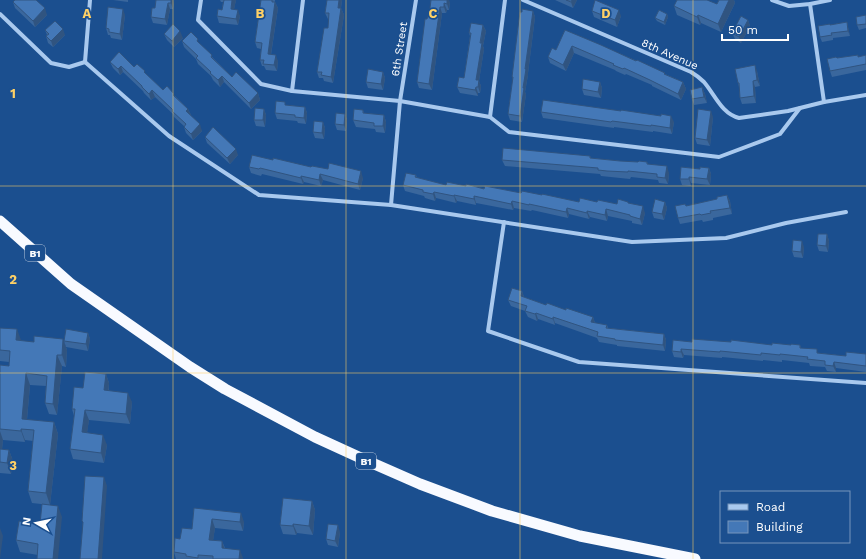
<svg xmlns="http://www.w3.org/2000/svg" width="866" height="559" font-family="'Work Sans',sans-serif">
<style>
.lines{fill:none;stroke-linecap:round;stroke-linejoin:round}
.minor{stroke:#a9c9ee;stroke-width:4}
.trunk{stroke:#f8faff;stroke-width:11}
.wall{fill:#3a679d}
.shaded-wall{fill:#305480}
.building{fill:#4478b7;stroke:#305480}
.grid{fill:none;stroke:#ffd166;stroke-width:1;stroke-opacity:0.55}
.labels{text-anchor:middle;stroke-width:3.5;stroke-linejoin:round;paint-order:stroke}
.shield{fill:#1b4f8f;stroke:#bbcadd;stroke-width:1}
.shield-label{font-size:10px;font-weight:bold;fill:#fff}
.street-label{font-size:11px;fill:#fff;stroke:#1b4f8f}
.grid-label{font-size:13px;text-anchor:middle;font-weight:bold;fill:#ffd166;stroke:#1b4f8f;stroke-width:3.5;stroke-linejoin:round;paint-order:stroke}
</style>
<rect width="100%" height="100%" fill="#1b4f8f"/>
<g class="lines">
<g class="minor">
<polyline points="201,0 198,20 261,84 292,91 400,101 490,117 509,132 719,157 780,134 800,108"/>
<path d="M523,0L691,72C696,75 700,78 704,82C715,95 722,114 739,118L788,111L824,102L866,95"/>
<polyline points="772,0 789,6 810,4 830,0"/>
<polyline points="810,4 824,102"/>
<polyline points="0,14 51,63 69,67 85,62"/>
<polyline points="85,62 169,136 259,195 391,205 632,242 726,238 786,223 846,212"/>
<polyline points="85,62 90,0"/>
<polyline points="292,91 303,0"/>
<polyline points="490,117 505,0"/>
<polyline points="391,205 400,101 416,0"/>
<polyline points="504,222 488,331 579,362 866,383"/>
</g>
<polyline class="trunk" points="0,221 71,284 190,367 225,389 315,437 363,459 420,484 492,511 580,536 695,559"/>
</g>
<g class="wall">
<polygon points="14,0 36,0 47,15 35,27 15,8 13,2 14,1"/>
<polygon points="113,0 128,0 128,2"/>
<polygon points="156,0 174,3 173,9 170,9 167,25 153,23 151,17 155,8"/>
<polygon points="220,0 236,0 234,9 240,16 238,25 219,23 217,16 222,10 223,2 221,2"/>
<polygon points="261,0 275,0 275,2 278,8 271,55 278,61 277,71 266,70 264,66 262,66 260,60 261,49 257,48 255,42"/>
<polygon points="327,0 342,0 341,8 344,15 333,83 324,81 323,78 319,78 317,72 328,28 329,19 328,19 325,13"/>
<polygon points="431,0 450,2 449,10 447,10 446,13 442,13 432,90 419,88 417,82 427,19 429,16"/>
<polygon points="555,0 577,0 573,8"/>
<polygon points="719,0 734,0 735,3 721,32 701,23 700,25 677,15 674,6 717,4"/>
<polygon points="533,11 535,17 528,73 528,75 525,92 526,94 522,122 510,120 508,114 513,79 512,77"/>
<polygon points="592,11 621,16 617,27 594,17"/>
<polygon points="667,14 668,17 665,25 657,21 655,18"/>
<polygon points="125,15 122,40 111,38 110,35 108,35 106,28"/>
<polygon points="866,15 866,28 859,30 857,25"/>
<polygon points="748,20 750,26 741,43 735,39 732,33"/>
<polygon points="847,22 848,27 850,36 833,38 833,40 822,42 820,37 830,25"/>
<polygon points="483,25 486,31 483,46 484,49 479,81 481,86 480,93 478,93 478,96 460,93 457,87 464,78 470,36 469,33"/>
<polygon points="45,30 65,35 53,47 48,43 46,36 47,35"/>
<polygon points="565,30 665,73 665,74 683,82 686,89 681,100 652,86 652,85 626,74 625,75 616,71 615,70 574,53 566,71 550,63 548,57 556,50"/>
<polygon points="164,34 183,38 174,47 167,40"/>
<polygon points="182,41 200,44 214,59 232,77 258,93 260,100 251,109 224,82 220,87 213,80 211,76 198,64 196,59 184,47"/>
<polygon points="866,55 866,70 832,77 830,71 837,58 858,57"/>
<polygon points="110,62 134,67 145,71 145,73 163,90 175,96 188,109 191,115 190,115 202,131 193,140 186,133 184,127 184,126 174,117 173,114 155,97 151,100 144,93 143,91 123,72 120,75 113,68"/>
<polygon points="757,71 760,86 755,87 756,103 742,104 740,98 739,87 738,83"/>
<polygon points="383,72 385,78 383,90 368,88 366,82"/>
<polygon points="600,82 602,88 601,98 584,95 582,89"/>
<polygon points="702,87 705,94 707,103 694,105 692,99"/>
<polygon points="286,105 305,107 307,113 306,124 298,123 297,121 277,119 275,113"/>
<polygon points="264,109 266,115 265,127 256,126 254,120"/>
<polygon points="363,110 364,113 384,115 386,122 385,133 376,132 375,129 356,127 353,120"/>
<polygon points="541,112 674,122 672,134 653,131 653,132 614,127 614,128 543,118"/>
<polygon points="345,114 347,120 346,131 337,130 335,124"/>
<polygon points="713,117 710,146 697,144 695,138"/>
<polygon points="323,122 325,128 324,139 315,138 313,132"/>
<polygon points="205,137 238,155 230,164 207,143"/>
<polygon points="590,156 591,158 620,161 638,162 647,162 648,164 669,173 668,184 659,183 658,180 631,177 630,179 601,176 600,174 505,166 502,160"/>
<polygon points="273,160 363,178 360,190 323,180 321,186 304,182 303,184 262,174 261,176 251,173 249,167"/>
<polygon points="709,168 711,174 710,185 691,183 691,186 682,185 680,179 700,169"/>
<polygon points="416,175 417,178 446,185 466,186 542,195 579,202 597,202 617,204 629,203 645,213 642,225 632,223 632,221 608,216 607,221 590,217 589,219 569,214 568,218 532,210 531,211 514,208 513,210 476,203 476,205 457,201 456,203 436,198 435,201 425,198 424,196 405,191 403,185"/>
<polygon points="727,195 730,201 732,214 713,218 713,220 703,222 702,220 680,224 678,218 686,206 717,199"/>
<polygon points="665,202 667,208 664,220 654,218 652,212"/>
<polygon points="827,234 829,241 828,252 819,251 817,245"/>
<polygon points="804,247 803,258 794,257 792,251"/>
<polygon points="522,291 524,297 546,305 593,317 595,323 607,325 608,328 664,334 666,340 665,351 617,346 617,345 599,342 597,338 555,323 555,325 538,319 537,321 528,317 525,311 511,306 508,300"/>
<polygon points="0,328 21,341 34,342 63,339 67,350 66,367 62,366 57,415 49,414 45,403 46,386 30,385 27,420 54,422 58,434 50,505 32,503 28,491 33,441 25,440 25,442 3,440 2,449 9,450 13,461 11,474 0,473 0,365 9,366 9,362 0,361"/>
<polygon points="88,333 90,339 88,351 66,347 64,341"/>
<polygon points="692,342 772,345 800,345 801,348 819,353 846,356 866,354 866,372 836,368 836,372 827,371 825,367 810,366 809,363 782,360 782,362 763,360 763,361 722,357 722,358 684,355 683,358 674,357 672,351"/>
<polygon points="106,374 109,383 109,391 132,402 130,424 89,420 87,432 107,445 104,463 73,459 70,449 74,416 72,409 83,388"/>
<polygon points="312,501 315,510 313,535 297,533 296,535 283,534 280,525"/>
<polygon points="194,508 244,522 243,531 215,528 213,540 222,541 225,548 243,559 176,559 174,552 180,539 192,529"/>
<polygon points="62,517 38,555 20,552 16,540 40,524"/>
<polygon points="340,532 338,547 328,545 326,539"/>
</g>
<g class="shaded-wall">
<polygon points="171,0 173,0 174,3 173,9 171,3"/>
<polygon points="232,0 236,0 233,15 231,9"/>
<polygon points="339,0 342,0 340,14 338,8"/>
<polygon points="447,0 449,0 450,2 449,10 447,4"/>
<polygon points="572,0 577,0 573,8 571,2"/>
<polygon points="729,0 734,0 735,3 721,32 718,24"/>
<polygon points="275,2 278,8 270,60 268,54"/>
<polygon points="168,3 170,9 167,25 165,19"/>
<polygon points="444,3 447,10 446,13 444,7"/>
<polygon points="440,7 442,13 432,90 429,84"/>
<polygon points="45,8 47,15 35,27 33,21"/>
<polygon points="341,8 344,15 333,83 331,77"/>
<polygon points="123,9 125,15 122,40 120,34"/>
<polygon points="238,10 240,16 238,25 236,19"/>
<polygon points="619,10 621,16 617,27 615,20"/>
<polygon points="533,11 535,17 528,73 528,75 525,92 526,94 522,122 520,116 525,69"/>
<polygon points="667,14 668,17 665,25 664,22"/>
<polygon points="698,15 701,23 700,25 697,17"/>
<polygon points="748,20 750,26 741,43 739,37"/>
<polygon points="847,22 848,27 850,36 848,31"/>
<polygon points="483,25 486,31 483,46 484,49 479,81 481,86 480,93 476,80"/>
<polygon points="63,29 65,35 53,47 51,41"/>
<polygon points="180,31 183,38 174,47 172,41"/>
<polygon points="572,46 574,53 566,71 563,65"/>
<polygon points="276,55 278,61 277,71 274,65"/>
<polygon points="755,65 757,71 760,86 757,80"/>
<polygon points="121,66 123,72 120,75 118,69"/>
<polygon points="383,72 385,78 383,90 381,84"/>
<polygon points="222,76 224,82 220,87 218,80"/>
<polygon points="753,81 755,87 756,103 754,96"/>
<polygon points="600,82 602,88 601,98 598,92"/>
<polygon points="683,82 686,89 681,100 678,94"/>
<polygon points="476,87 478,93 478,96 475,90"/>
<polygon points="702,87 705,94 707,103 704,97"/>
<polygon points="152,90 155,97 151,100 149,94"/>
<polygon points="258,93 260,100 251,109 249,103"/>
<polygon points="305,107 307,113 306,124 304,118"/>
<polygon points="188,109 191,115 188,118 186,111"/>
<polygon points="264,109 266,115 265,127 263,120"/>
<polygon points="711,111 713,117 710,146 707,140"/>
<polygon points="345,114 347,120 346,131 344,125"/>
<polygon points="384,115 386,122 385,133 383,126"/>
<polygon points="671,116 674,122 672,134 670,128"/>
<polygon points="323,122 325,128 324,139 322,133"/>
<polygon points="200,124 202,131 193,140 191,134"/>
<polygon points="236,149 238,155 230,164 227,158"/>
<polygon points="667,166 669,173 668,184 665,178"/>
<polygon points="709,168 711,174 710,185 707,179"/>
<polygon points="361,171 363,178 360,190 358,184"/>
<polygon points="320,174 323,180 321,186 319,180"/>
<polygon points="301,176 304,182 303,184 301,178"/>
<polygon points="689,177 691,183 691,186 689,179"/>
<polygon points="434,192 436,198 435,201 433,194"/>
<polygon points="454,195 457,201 456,203 454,196"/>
<polygon points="727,195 730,201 732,214 730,208"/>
<polygon points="474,196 476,203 476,205 474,199"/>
<polygon points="512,201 514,208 513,210 511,204"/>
<polygon points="665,202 667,208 664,220 662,214"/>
<polygon points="643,206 645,213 642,225 640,219"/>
<polygon points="567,208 569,214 568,218 566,212"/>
<polygon points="606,209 608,216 607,221 605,215"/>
<polygon points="587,211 590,217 589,219 587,213"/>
<polygon points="827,234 829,241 828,252 826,246"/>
<polygon points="802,241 804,247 803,258 801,252"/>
<polygon points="522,291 524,297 521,296"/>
<polygon points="536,313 538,319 537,321 535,314"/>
<polygon points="553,317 555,323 555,325 553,319"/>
<polygon points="593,317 595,323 591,322"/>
<polygon points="17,329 21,340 16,340"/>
<polygon points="88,333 90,339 88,351 86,344"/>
<polygon points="664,334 666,340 665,351 663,345"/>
<polygon points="63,339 67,350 66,367 62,355"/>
<polygon points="681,349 684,355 683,358 681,352"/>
<polygon points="57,355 62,366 57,415 53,404"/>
<polygon points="834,362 836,368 836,372 833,366"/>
<polygon points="26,373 30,385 26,430 22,419"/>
<polygon points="106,374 109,383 108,400 104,390"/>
<polygon points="128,393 132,402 130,424 126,414"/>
<polygon points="85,410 89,420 86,441 82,432"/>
<polygon points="54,422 58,434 50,505 46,493"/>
<polygon points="21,429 25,440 25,442 21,431"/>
<polygon points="0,431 3,440 1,460 0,457"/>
<polygon points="103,435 107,445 104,463 101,453"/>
<polygon points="9,450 13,461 11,474 7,463"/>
<polygon points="104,477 107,486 102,559 98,559"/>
<polygon points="312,501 315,510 313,535 309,526"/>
<polygon points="58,506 62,517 58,559 53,559"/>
<polygon points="241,513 244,522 243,531 240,522"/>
<polygon points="212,519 215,528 212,549 209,540"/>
<polygon points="293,524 297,533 296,535 293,526"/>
<polygon points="338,525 340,532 338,547 335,541"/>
<polygon points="0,528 3,536 0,559"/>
<polygon points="222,541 225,550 222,548"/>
<polygon points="240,550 243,558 243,559 239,559"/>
</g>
<g class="building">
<polygon points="15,0 36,0 45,8 33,21 13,2"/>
<polygon points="156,0 171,0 171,3 168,3 165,19 151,17 152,8 155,8"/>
<polygon points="224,0 232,0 231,9 238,10 236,19 217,16 218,9 222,10"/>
<polygon points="261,0 272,0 272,2 275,2 268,54 276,55 274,65 263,64 264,60 260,60 262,43 255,42"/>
<polygon points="327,0 339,0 338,8 341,8 331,77 321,75 322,72 317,72 324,28 328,28 329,13 325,13"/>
<polygon points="431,0 447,0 447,4 444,3 444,7 440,7 429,84 417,82 425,19 427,19 428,16 429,16"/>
<polygon points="566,0 572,0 571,2"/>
<polygon points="595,0 619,10 615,20 592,11"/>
<polygon points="677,0 707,0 717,4 719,0 729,0 718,24 698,15 697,17 674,6"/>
<polygon points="108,7 123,9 120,34 109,32 109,29 106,28"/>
<polygon points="522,9 533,11 525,69 526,69 523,88 524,88 520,116 508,114 513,77 512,77 519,19 520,12 522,12"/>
<polygon points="659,10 667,14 664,22 655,18"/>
<polygon points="866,15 866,24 857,25 856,17"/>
<polygon points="741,16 748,20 739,37 732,33"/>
<polygon points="55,21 63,29 51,41 46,36 49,34 45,30"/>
<polygon points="847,22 848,31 831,33 832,35 820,37 818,26 830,24 830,25"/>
<polygon points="471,23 483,25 480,43 482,43 476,80 479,80 478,87 476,87 475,90 457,87 459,77 464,78 471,33 469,33"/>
<polygon points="173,24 180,31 172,41 164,34"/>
<polygon points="565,30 601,45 636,61 637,60 665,73 664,74 683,82 678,94 650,80 624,68 623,69 613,65 614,64 572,46 563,65 548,57 552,48 556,50"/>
<polygon points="191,32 198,39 197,41 212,55 211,57 232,77 236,72 258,93 249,103 222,76 218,80 210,73 211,72 196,58 198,56 182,41"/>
<polygon points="119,52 134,67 137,64 145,71 144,72 163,90 167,86 174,94 173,95 188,109 186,111 200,124 191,134 184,127 186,124 172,111 173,110 152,90 149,94 142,87 142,86 121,66 118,69 110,62"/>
<polygon points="858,55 858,57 866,55 866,64 830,71 827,59 836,57 837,58"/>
<polygon points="755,65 757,80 753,81 754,96 740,98 739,83 738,83 735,69"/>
<polygon points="368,69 383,72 381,84 366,82"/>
<polygon points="583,79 600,82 598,92 582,89"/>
<polygon points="702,87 704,97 692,99 690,90"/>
<polygon points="543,100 621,111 621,110 661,116 661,114 671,116 670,128 651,125 651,126 612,121 611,122 541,112"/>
<polygon points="276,101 285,102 285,105 305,107 304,118 295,117 295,115 275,113"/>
<polygon points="255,108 264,109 263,120 254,120"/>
<polygon points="354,109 363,110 363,113 384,115 383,126 374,126 374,123 353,120"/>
<polygon points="698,109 711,111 707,140 695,138"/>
<polygon points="336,113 345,114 344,125 335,124"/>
<polygon points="314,121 323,122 322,133 313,132"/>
<polygon points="213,127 236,149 227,158 205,137"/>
<polygon points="503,148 590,156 590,158 620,161 638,162 639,161 647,162 647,164 667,166 665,178 657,177 657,174 628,171 628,172 607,171 598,170 598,168 502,160"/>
<polygon points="252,155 273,160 273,158 311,167 312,166 328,169 329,163 361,171 358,184 320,174 319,180 301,176 301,178 260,168 259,169 249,167"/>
<polygon points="681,167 700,169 700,167 709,168 707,179 689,177 689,179 680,179"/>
<polygon points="406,173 416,175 415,177 446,185 447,182 466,186 466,184 484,189 485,186 521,193 522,191 542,195 542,194 579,202 580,198 597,202 598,200 617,204 618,199 628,202 628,203 643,206 640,219 630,216 630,215 606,209 605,215 587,211 587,213 567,208 566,212 529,204 529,205 512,201 511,204 474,196 474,199 454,195 454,196 434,192 433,194 423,192 423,190 403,185"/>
<polygon points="727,195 730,208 710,211 711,213 701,215 700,214 678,218 675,206 685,204 686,206 717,199 717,197"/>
<polygon points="655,199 665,202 662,214 652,212"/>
<polygon points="818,234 827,234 826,246 817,245"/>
<polygon points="793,240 802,241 801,252 792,251"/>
<polygon points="512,288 522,291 521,296 546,305 547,303 566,310 566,308 593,317 591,322 607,325 606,328 664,334 663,345 615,340 615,339 597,336 598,332 553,317 553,319 536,313 535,314 525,311 527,306 508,300"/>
<polygon points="0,328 17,329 16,340 34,342 34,336 63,339 62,355 57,355 53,404 45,403 47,376 26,373 22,419 54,422 46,493 28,491 34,430 21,429 21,431 0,429 0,365 9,366 10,351 0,350"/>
<polygon points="66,329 88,333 86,344 64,341"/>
<polygon points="692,339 731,342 731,340 772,345 772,343 791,345 791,344 800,345 800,348 817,349 817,353 846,356 846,352 866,354 866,366 834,362 833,366 825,365 825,361 807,359 808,357 780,354 780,355 761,353 761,355 720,351 720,352 681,349 681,352 672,351 673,340 692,342"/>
<polygon points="85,372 106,374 104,390 128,393 126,414 85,410 82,432 103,435 101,453 70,449 75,409 72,409 74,387 83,388"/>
<polygon points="0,449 9,450 7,463 0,462"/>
<polygon points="85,476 104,477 98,559 80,559 83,522 82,521"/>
<polygon points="283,498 312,501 309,526 293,524 293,526 280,525"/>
<polygon points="42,504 58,506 53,559 37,559 38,544 16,540 19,521 40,524"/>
<polygon points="194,508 241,513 240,522 212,519 209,540 222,541 222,548 240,550 239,559 213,559 213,556 198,555 198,558 186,556 186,554 174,552 175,538 180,539 182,528 192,529"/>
<polygon points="328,524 338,525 335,541 326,539"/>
</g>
<path class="grid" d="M173,0V559M346,0V559M520,0V559M693,0V559M0,186H866M0,373H866"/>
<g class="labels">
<g class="shield">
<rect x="25" y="245" width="20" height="16" rx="3"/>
<rect x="356" y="453" width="20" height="16" rx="3"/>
</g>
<g class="shield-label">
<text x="35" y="257">B1</text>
<text x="366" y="465">B1</text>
</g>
<g class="street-label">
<text transform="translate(399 49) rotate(-81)" y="4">6th Street</text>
<text transform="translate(670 54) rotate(24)" y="4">8th Avenue</text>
</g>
</g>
<g class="grid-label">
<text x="87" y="18">A</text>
<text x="260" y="18">B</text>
<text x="433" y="18">C</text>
<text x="606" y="18">D</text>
<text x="13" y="98">1</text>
<text x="13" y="284">2</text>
<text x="13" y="470">3</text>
</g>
<rect x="720" y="491" width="130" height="52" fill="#1b4f8f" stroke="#7695bc"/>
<rect x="728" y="504" width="20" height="6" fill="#a9c9ee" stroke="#7695bc"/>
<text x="756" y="511" font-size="12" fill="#ffffff">Road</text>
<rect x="728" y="521" width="20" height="12" fill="#4478b7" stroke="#7695bc"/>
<text x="756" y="531" font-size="12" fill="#ffffff">Building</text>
<g transform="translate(36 523) rotate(279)" stroke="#1b4f8f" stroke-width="3" paint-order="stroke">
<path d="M0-3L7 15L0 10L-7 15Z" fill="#ffffff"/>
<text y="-6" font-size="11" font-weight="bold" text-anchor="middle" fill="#ffffff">N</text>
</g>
<path d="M722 34v6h66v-6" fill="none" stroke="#ffffff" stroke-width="2"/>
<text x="728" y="34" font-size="12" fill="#ffffff" stroke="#1b4f8f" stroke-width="3" paint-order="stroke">50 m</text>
</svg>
